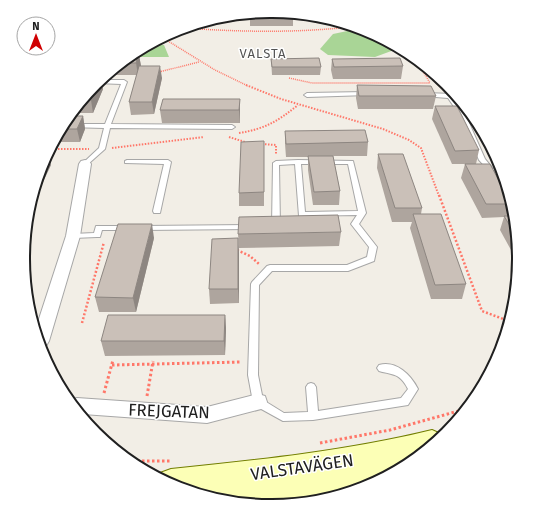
<svg xmlns="http://www.w3.org/2000/svg" width="542" height="517" font-family="'Fira Sans',sans-serif">
<style>
.forest{fill:#a9d596}
.lines{fill:none;stroke-linecap:round;stroke-linejoin:round}
.lane-casing{stroke:#a7a7a7;stroke-width:2}
.street-casing{stroke:#a7a7a7;stroke-width:2}
.secondary-casing{stroke:#727e00;stroke-width:2}
.path-far3{stroke:#ff7769;stroke-width:1.5;stroke-dasharray:1 1;stroke-linecap:butt}
.path-far2{stroke:#ff7769;stroke-width:2;stroke-dasharray:1.5 1.5;stroke-linecap:butt}
.path-far1{stroke:#ff7769;stroke-width:2.5;stroke-dasharray:2 2;stroke-linecap:butt}
.path{stroke:#ff7769;stroke-width:3;stroke-dasharray:2.5 2.5;stroke-linecap:butt}
.lane{fill:#fff;fill-rule:evenodd}
.street{fill:#fff;fill-rule:evenodd}
.secondary{fill:#fcffb6;fill-rule:evenodd}
.wall{fill:#aea59e}
.shaded-wall{fill:#8d8681}
.building{fill:#cac0b8;stroke:#8d8681}
.labels{text-anchor:middle;stroke-width:3;stroke-linejoin:round;paint-order:stroke}
.far-neighbourhood-label{font-size:13px;letter-spacing:1px;fill:#535353;stroke:#fff}
.near-street-label{font-size:17px;fill:#202020;stroke:#fff}
.rim{fill:none;stroke:#202020;stroke-width:2}
</style>
<rect width="100%" height="100%" fill="#f2eee6"/>
<g class="forest">
<polygon points="357,29 394,50 375,57 328,55 320,49 333,34"/>
<polygon points="155,44 164,45 169,57 136,57"/>
</g>
<g class="lines">
<g class="lane-casing">
<g id="lane">
<polygon points="101,80 124,80 127,82 111,124 232,125 235,127 232,129 110,128 105,149 87,165 83,165 83,163 99,148 104,128 67,127 69,124 105,124 121,84 96,83"/>
<polygon points="366,92 369,94 368,95 307,97 304,95 307,93"/>
<polygon points="425,93 453,94 455,97 454,98 467,115 466,116 485,159 494,170 494,172 490,172 479,160 459,114 448,98 423,96 422,95"/>
<polygon points="127,160 168,160 171,162 160,213 154,213 153,211 164,164 125,163 125,161"/>
<path d="M298,160L353,161L366,213L359,224L377,247L374,261L348,271H272L259,285L258,375L263,400L284,413L308,412L306,387L308,384L311,383L314,384L316,387L318,411L401,398L408,389C400,373 393,375 379,371L377,368L379,365C396,360 411,375 418,389L408,405L313,420L283,421L254,405L253,402L248,375L251,284L252,282L267,266L270,265H347L367,257L369,247L351,224L357,215L299,216L295,164L279,165L280,226L276,228H273L272,226L273,163L276,161ZM301,164H348L358,211L305,212Z"/>
<polygon points="249,225 253,227 252,229 142,230 138,228 142,226"/>
<polygon points="96,226 127,226 131,228 127,230 102,230 100,237 97,237 73,238 69,236 73,234 94,233"/>
</g>
</g>
<g class="street-casing">
<g id="street">
<polygon points="85,160 89,161 91,164 80,236 49,341 46,346 41,347 37,325 66,236 79,164 81,161"/>
<polygon points="258,394 265,396 267,402 265,408 207,423 83,414 73,399 77,398 207,407"/>
</g>
</g>
<g class="secondary-casing">
<path id="secondary" d="M432,430L443,435L366,487L277,505L269,506L176,487L159,476L160,473L171,469C259,460 346,451 432,430Z"/>
</g>
<g class="path-far3">
<path d="M184,28C240,32 295,33 350,27"/>
<polyline points="166,37 168,41 215,70 248,86"/>
<polyline points="420,66 430,83"/>
<polyline points="159,72 199,62"/>
<polyline points="289,78 312,83 430,83"/>
</g>
<g class="path-far2">
<polyline points="246,85 281,99 383,129 409,140 421,148 439,196"/>
<path d="M239,133C265,129 278,121 298,105"/>
<polyline points="229,137 245,142"/>
<polyline points="262,144 276,145 276,154"/>
<polyline points="112,148 204,137"/>
<polyline points="52,149 89,149"/>
</g>
<g class="path-far1">
<polyline points="439,195 482,311 506,320"/>
<polyline points="237,250 250,256 259,264"/>
<polyline points="82,323 104,242"/>
</g>
<g class="path">
<polyline points="112,365 241,362"/>
<polyline points="104,393 113,360"/>
<polyline points="147,396 153,361"/>
<polyline points="320,443 390,430 462,410"/>
<polyline points="137,461 171,461"/>
</g>
<use href="#lane" class="lane"/>
<use href="#street" class="street"/>
<use href="#secondary" class="secondary"/>
</g>
<g class="wall">
<polygon points="250,15 293,18 293,26 250,26"/>
<polygon points="240,17 240,19 232,19"/>
<polygon points="301,17 309,19 301,19"/>
<polygon points="139,55 141,66 162,78 154,114 131,115 129,102 137,75 109,75"/>
<polygon points="271,59 321,67 320,75 272,75"/>
<polygon points="332,59 403,66 401,79 333,79 331,70"/>
<polygon points="96,83 103,89 93,113 76,113"/>
<polygon points="357,85 436,96 433,109 358,109 356,98"/>
<polygon points="240,99 240,123 162,123 160,110"/>
<polygon points="435,106 479,150 476,164 452,164 432,119"/>
<polygon points="74,116 83,116 85,129 80,142 57,142"/>
<polygon points="285,131 368,142 367,156 333,156 340,191 339,205 313,205 308,170 308,157 286,157 285,144"/>
<polygon points="264,141 264,206 239,206 239,193"/>
<polygon points="378,154 422,208 421,214 466,284 462,299 431,299 410,228 412,222 392,222 377,168"/>
<polygon points="465,164 505,192 509,211 507,216 510,216 517,250 511,250 500,230 504,217 482,218 461,178"/>
<polygon points="341,232 339,246 239,248 238,234"/>
<polygon points="154,238 136,312 99,312 95,297"/>
<polygon points="239,253 239,303 210,304 209,289"/>
<polygon points="225,315 226,329 225,355 105,356 101,341"/>
</g>
<g class="shaded-wall">
<polygon points="138,55 139,55 141,66 138,75 136,63"/>
<polygon points="160,66 162,78 154,114 152,102"/>
<polygon points="101,80 103,89 93,113 91,100 98,82"/>
<polygon points="240,99 240,123 239,110"/>
<polygon points="83,116 85,129 80,142 77,129"/>
<polygon points="48,155 51,165 36,197 42,164"/>
<polygon points="152,224 154,238 136,312 133,298"/>
<polygon points="28,236 30,242 24,255"/>
<polygon points="238,238 239,253 239,303 238,289"/>
<polygon points="225,315 226,329 225,355 224,341"/>
</g>
<g class="building">
<polygon points="266,12 276,12 293,15 293,18 250,18 250,15"/>
<polygon points="138,55 136,63 127,63"/>
<polygon points="319,58 321,67 272,67 271,59"/>
<polygon points="400,58 403,66 334,67 332,59"/>
<polygon points="139,66 160,66 152,102 129,102"/>
<polygon points="98,82 91,100 85,100 96,83"/>
<polygon points="357,85 431,86 436,96 359,96"/>
<polygon points="163,99 240,99 239,110 160,110"/>
<polygon points="435,106 457,106 479,150 455,151"/>
<polygon points="74,116 83,116 77,129 66,129"/>
<polygon points="365,130 368,142 286,144 285,131"/>
<polygon points="264,141 264,192 239,193 241,142"/>
<polygon points="378,154 403,154 422,208 395,208"/>
<polygon points="308,156 333,156 340,191 314,192"/>
<polygon points="465,164 490,164 505,192 508,204 486,204"/>
<polygon points="413,214 441,214 466,284 435,285"/>
<polygon points="338,215 341,232 238,234 239,217"/>
<polygon points="504,216 510,216 513,231"/>
<polygon points="118,224 152,224 133,298 95,297"/>
<polygon points="238,238 238,289 209,289 212,239"/>
<polygon points="108,315 225,315 224,341 101,341"/>
</g>
<g class="labels">
<g class="far-neighbourhood-label">
<text x="263" y="58">VALSTA</text>
</g>
<g class="near-street-label">
<text transform="translate(169 411) rotate(2)" y="6">FREJGATAN</text>
<text transform="translate(302 467) rotate(-8)" y="6">VALSTAVÄGEN</text>
</g>
</g>
<path d="M0 0H542V517H0ZM270 18H272A240 240 0 0 1 512 258V259A240 240 0 0 1 272 499H270A240 240 0 0 1 30 259V258A240 240 0 0 1 270 18Z" fill="#fff" fill-rule="evenodd"/>
<path class="rim" d="M270 18H272A240 240 0 0 1 512 258V259A240 240 0 0 1 272 499H270A240 240 0 0 1 30 259V258A240 240 0 0 1 270 18Z"/>
<g transform="translate(36 36)"><circle r="19" fill="#ffffff" stroke="#a6a6a6"/>
<path d="M0-3L7 15L0 10L-7 15Z" fill="#d00002"/>
<text y="-6" font-size="11" font-weight="bold" text-anchor="middle" fill="#202020">N</text>
</g>
</svg>
